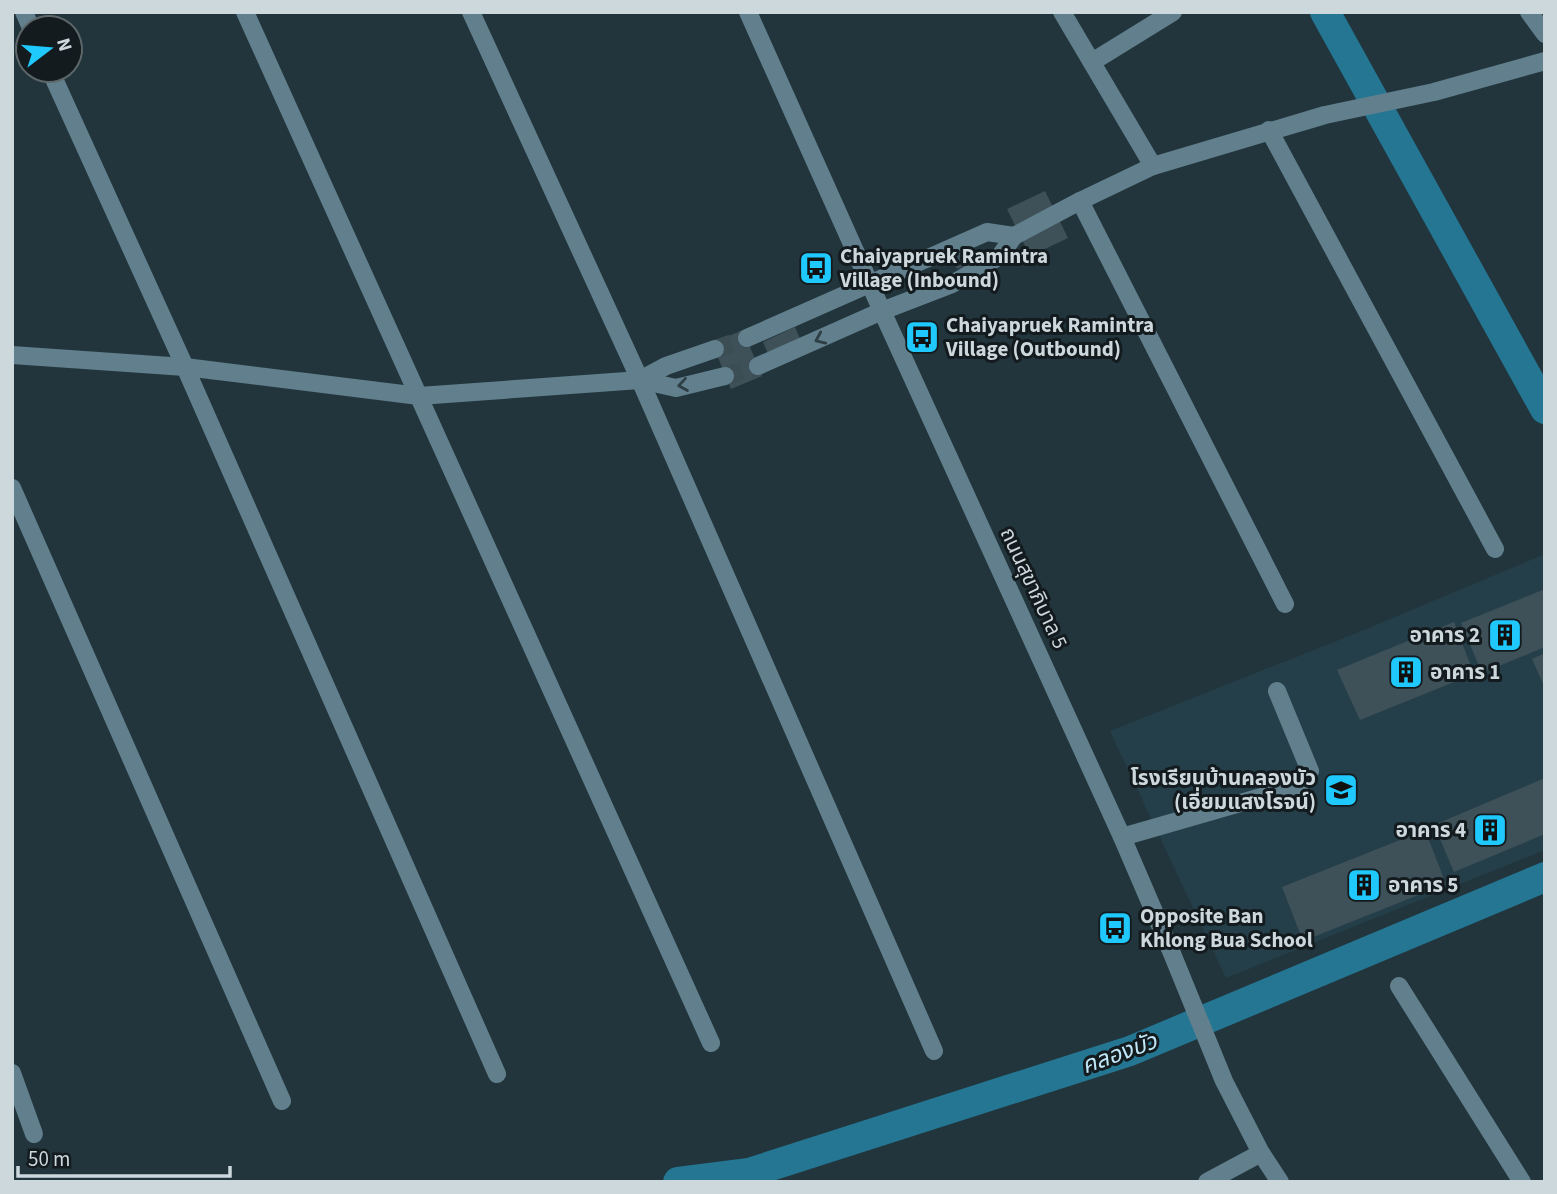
<svg xmlns="http://www.w3.org/2000/svg" width="1557" height="1194" font-family="'Source Sans 3','Noto Sans Thai',sans-serif">
<style>
.built{fill:#253f4a}
.lines{fill:none;stroke-linecap:round;stroke-linejoin:round}
.canal{stroke:#247693;stroke-width:30}
.building{fill:#3e5159}
.minor-tunnel{stroke:#3c4d54;stroke-width:18;stroke-dasharray:18 9;stroke-linecap:butt}
.minor{stroke:#617f8c;stroke-width:18}
.oneway{stroke:#2e3e44}
.labels{text-anchor:middle;stroke-width:6;stroke-linejoin:round;paint-order:stroke}
.poi-label{font-size:21px;font-weight:bold;fill:#cdd8dd;stroke:#131b1e;text-anchor:start}
.street-label{font-size:21px;fill:#cdd8dd;stroke:#131b1e}
.water-label{font-size:23px;font-style:italic;fill:#c0e7f8;stroke:#131b1e}
</style>
<rect width="100%" height="100%" fill="#22353c"/>
<polygon class="built" points="1545,554 1545,850 1226,978 1110,731 1364,630"/>
<g class="lines">
<g class="canal">
<polyline points="1325,12 1545,409"/>
<polyline points="678,1182 749,1173 1130,1051 1545,877"/>
</g>
</g>
<g class="building">
<polygon points="1045,191 1068,238 1030,256 1007,209"/>
<polygon points="974,247 979,260 957,269 952,257"/>
<polygon points="795,327 801,341 769,356 763,342"/>
<polygon points="743,330 762,376 731,389 712,343"/>
<polygon points="1545,589 1545,647 1482,673 1461,623"/>
<polygon points="1454,622 1474,674 1360,720 1337,670"/>
<polygon points="1545,653 1545,688 1532,659"/>
<polygon points="1545,778 1545,834 1454,872 1434,825"/>
<polygon points="1425,830 1446,884 1303,941 1282,887"/>
</g>
<g class="lines">
<g class="minor-tunnel">
<polyline points="715,349 747,338"/>
<polyline points="725,376 758,366"/>
</g>
<g class="minor">
<polyline points="24,12 31,28"/>
<polyline points="245,12 711,1043"/>
<polyline points="471,12 640,380 934,1051"/>
<polyline points="748,12 882,311 1122,837 1171,951 1224,1081 1261,1153 1280,1182"/>
<polyline points="1062,12 1153,166"/>
<polyline points="1529,12 1545,34"/>
<polyline points="1092,62 1173,12"/>
<polyline points="50,70 185,367 497,1074"/>
<polyline points="1269,130 1495,549"/>
<polyline points="1080,201 1285,604"/>
<polyline points="747,338 987,232 1014,236"/>
<polyline points="12,355 185,367 419,396 640,380 676,388 725,376"/>
<polyline points="758,366 882,311 952,284 1000,256 1014,236 1080,201 1153,166 1325,115 1434,92 1545,61"/>
<polyline points="640,380 666,366 715,349"/>
<polyline points="12,488 282,1101"/>
<polyline points="1122,837 1299,786 1310,771 1277,691"/>
<polyline points="1399,986 1522,1182"/>
<polyline points="12,1073 34,1134"/>
<polyline points="1207,1182 1261,1153"/>
</g>
</g>
<defs><path id="oneway-chevron" d="M-2-3.5L2.5 0L-2 3.5" fill="none" stroke-width="1.6" stroke-linecap="round" stroke-linejoin="round" transform="scale(1.75)"/></defs>
<g class="oneway">
<use href="#oneway-chevron" transform="translate(820 339) rotate(156)"/>
<use href="#oneway-chevron" transform="translate(683 385) rotate(171)"/>
</g>
<defs>
<g id="bus-square" transform="scale(1.75)"><rect x="-9" y="-9" width="18" height="18" rx="4" fill="#1fc9fd" stroke="#131b1e"/><path d="M-5-6H5V4H4V6H2V4H-2V6H-4V4H-5ZM-3.5-4V0h7V-4ZM-3.5 1.2v1.5H-2V1.2ZM2 1.2v1.5H3.5V1.2Z" fill="#111"/></g>
<g id="building-square" transform="scale(1.75)"><rect x="-9" y="-9" width="18" height="18" rx="4" fill="#1fc9fd" stroke="#131b1e"/><path d="M-4-6H4V6H1V3H-1V6H-4ZM-2.5-4.3h1.7v1.8h-1.7ZM.8-4.3h1.7v1.8H.8ZM-2.5-1h1.7V.8h-1.7ZM.8-1h1.7V.8H.8Z" fill="#111"/></g>
<g id="school-square" transform="scale(1.75)"><rect x="-9" y="-9" width="18" height="18" rx="4" fill="#1fc9fd" stroke="#131b1e"/><path d="M0-5L7-2L0 1L-7-2ZM-4 1L0 2.5L4 1V4Q0 6-4 4Z" fill="#111"/></g>
</defs>
<g fill-rule="evenodd">
<use href="#bus-square" x="816" y="268"/>
<use href="#bus-square" x="922" y="337"/>
<use href="#building-square" x="1505" y="635"/>
<use href="#building-square" x="1406" y="672"/>
<use href="#school-square" x="1341" y="790"/>
<use href="#building-square" x="1490" y="830"/>
<use href="#building-square" x="1364" y="885"/>
<use href="#bus-square" x="1115" y="928"/>
</g>
<g class="labels">
<g class="poi-label">
<text x="840" y="263">Chaiyapruek Ramintra<tspan x="840" dy="24">Village (Inbound)</tspan></text>
<text x="946" y="332">Chaiyapruek Ramintra<tspan x="946" dy="24">Village (Outbound)</tspan></text>
<text x="1480" y="642" text-anchor="end">อาคาร 2</text>
<text x="1430" y="679">อาคาร 1</text>
<text x="1316" y="785" text-anchor="end">โรงเรียนบ้านคลองบัว<tspan x="1316" dy="24">(เอี่ยมแสงโรจน์)</tspan></text>
<text x="1466" y="837" text-anchor="end">อาคาร 4</text>
<text x="1388" y="892">อาคาร 5</text>
<text x="1140" y="923">Opposite Ban<tspan x="1140" dy="24">Khlong Bua School</tspan></text>
</g>
<g class="street-label">
<text transform="translate(1034 588) rotate(65)" y="7">ถนนสุขาภิบาล 5</text>
</g>
<g class="water-label">
<text transform="translate(1119 1053) rotate(-20)" y="8">คลองบัว</text>
</g>
</g>
<rect width="1557" height="1194" fill="none" stroke="#cdd8dd" stroke-width="28"/>
<g transform="translate(49 49) rotate(74)"><circle r="33" fill="#131b1e" stroke="#5d676a" stroke-width="2"/>
<path d="M0-5L12 26L0 18L-12 26Z" fill="#1fc9fd"/>
<text y="-10" font-size="19" font-weight="bold" text-anchor="middle" fill="#cdd8dd">N</text>
</g>
<path d="M18 1166v10h212v-10" fill="none" stroke="#cdd8dd" stroke-width="3.5"/>
<text x="28" y="1166" font-size="21" fill="#cdd8dd" stroke="#131b1e" stroke-width="5" paint-order="stroke">50 m</text>
</svg>
